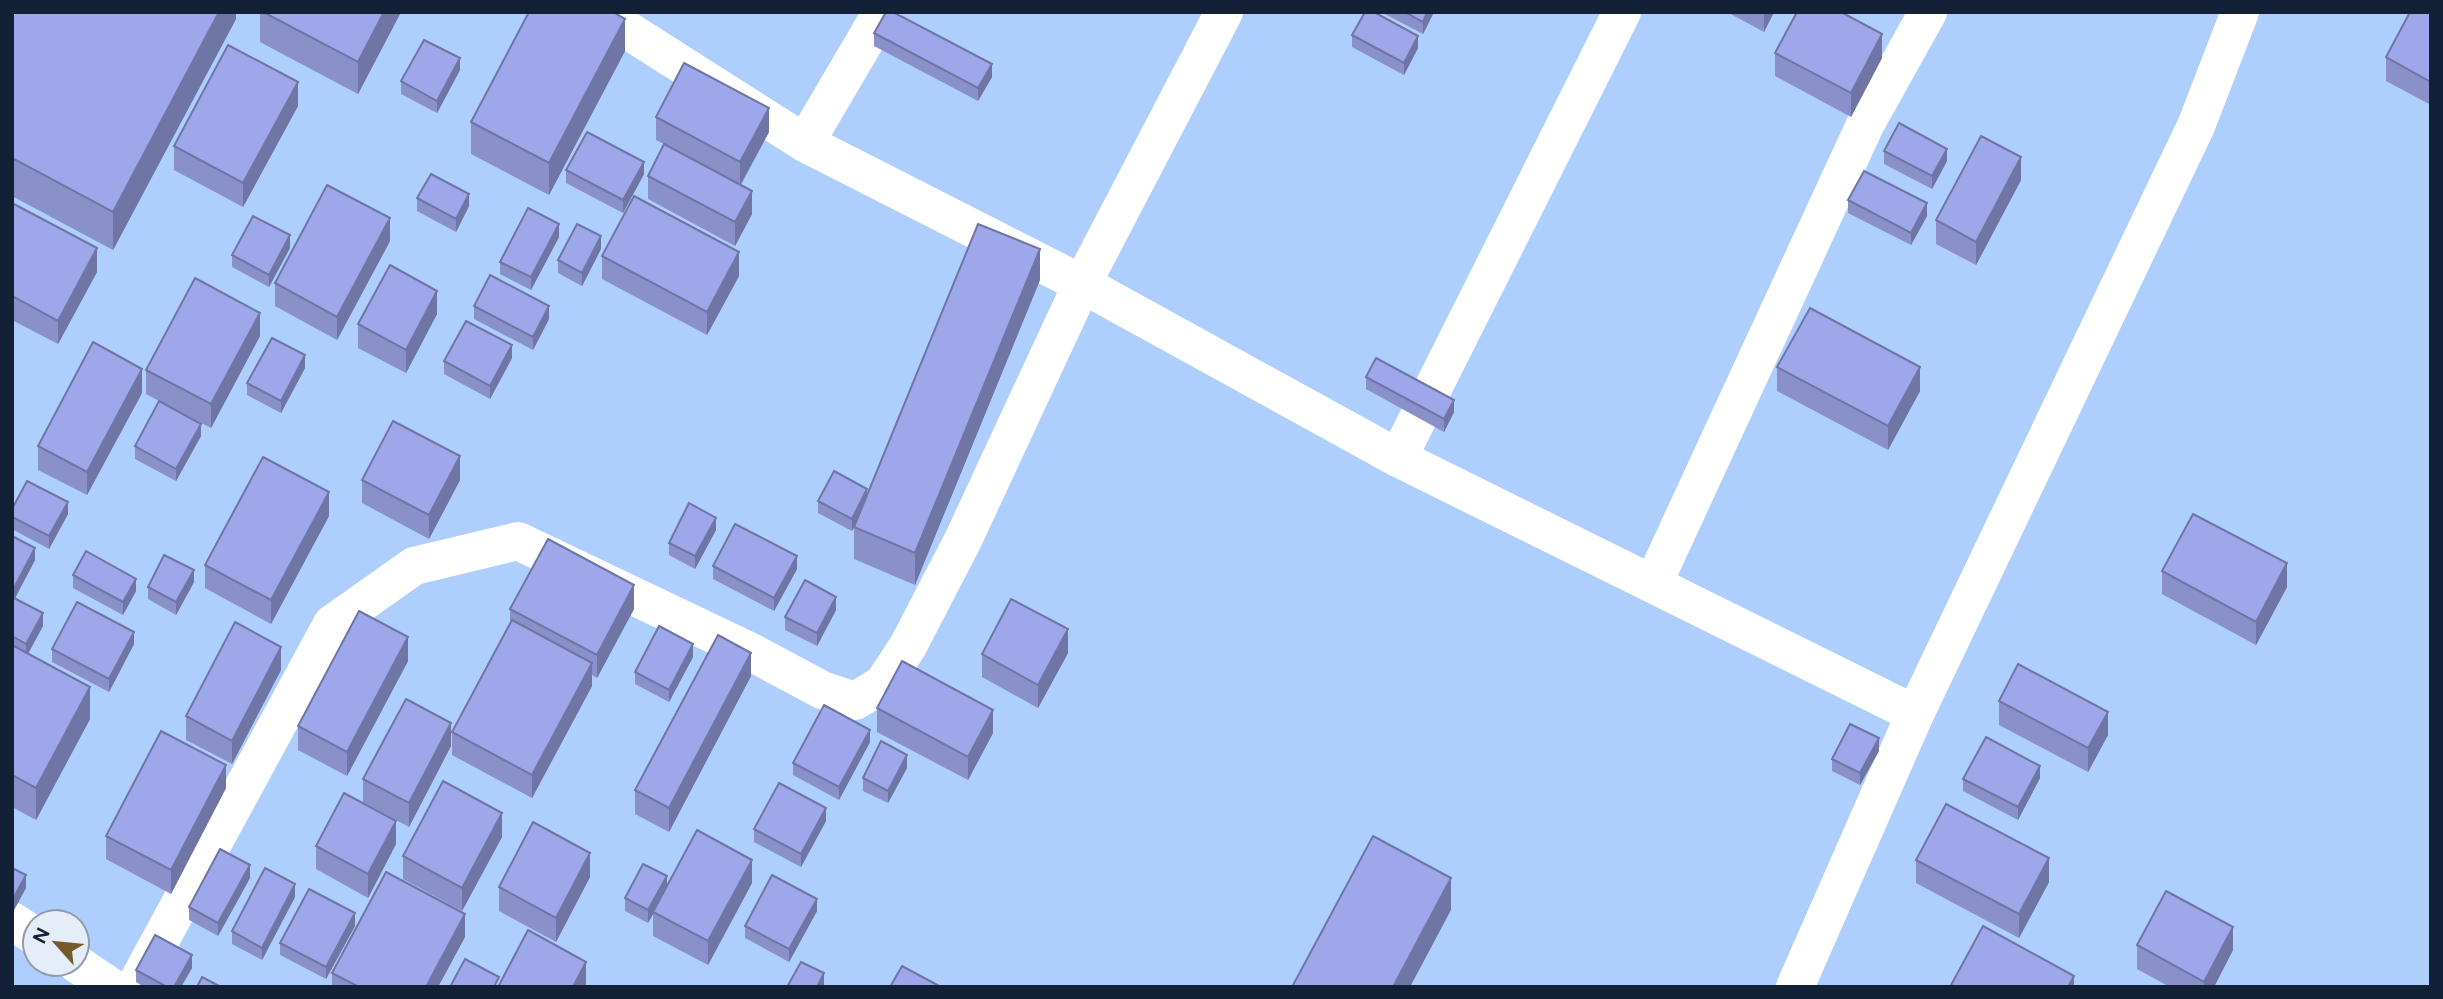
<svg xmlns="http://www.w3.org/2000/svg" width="2443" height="999" font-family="Figtree,sans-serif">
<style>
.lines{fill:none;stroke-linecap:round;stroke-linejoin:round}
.minor{stroke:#fff;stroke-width:38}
.wall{fill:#8990ca}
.shaded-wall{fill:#6f75a4}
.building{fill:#9fa7eb;stroke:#6f75a4;stroke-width:2}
</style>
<rect width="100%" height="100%" fill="#aecefd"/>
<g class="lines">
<g class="minor">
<polyline points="599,12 805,143 1082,284 1398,458 1915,714"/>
<polyline points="805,143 882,12"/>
<polyline points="1398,458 1622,12"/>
<polyline points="1653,584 1865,125 1928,12"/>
<polyline points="12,921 35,936"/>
<polyline points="77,964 111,987"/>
<polyline points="135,987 332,624 414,566 518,541 753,653 822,690 855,701 883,684 908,646 963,540 1082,284 1224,12"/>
<polyline points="1795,987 1915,714 2196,126 2240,12"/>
</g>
</g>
<g class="wall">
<polygon points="12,12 236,12 236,19 113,250 12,196"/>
<polygon points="260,12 401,12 358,94 260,42"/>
<polygon points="1381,12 1434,12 1423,34"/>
<polygon points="1727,12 1774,12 1764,32"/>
<polygon points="2431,12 2431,105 2386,81 2386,57"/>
<polygon points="874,33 992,77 978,101 874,46"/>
<polygon points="1352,35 1418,48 1404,75 1352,47"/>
<polygon points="625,51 549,195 471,154 471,122"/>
<polygon points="1775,53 1882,58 1851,117 1775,76"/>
<polygon points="460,70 437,113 401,94 401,81"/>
<polygon points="298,106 243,207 174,170 174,146"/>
<polygon points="656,117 769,132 741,185 752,214 735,246 648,199 648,176 664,144 656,140"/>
<polygon points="1884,151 1947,161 1932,189 1884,164"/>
<polygon points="566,170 644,174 623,213 566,183"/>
<polygon points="2021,180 1976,265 1936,244 1936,220"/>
<polygon points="417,198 469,206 456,232 417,211"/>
<polygon points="1848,200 1927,216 1911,245 1848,213"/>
<polygon points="12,203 97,272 58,344 12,320"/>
<polygon points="559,237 531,290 500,274 500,262"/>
<polygon points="390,241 337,340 275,306 275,283"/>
<polygon points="290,248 269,287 232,267 232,255"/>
<polygon points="601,249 582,286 558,273 558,260"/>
<polygon points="602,256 739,276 707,335 602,279"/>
<polygon points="1040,280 915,585 854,559 854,528 852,531 818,513 818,501 867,494"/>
<polygon points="474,306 549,319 533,350 474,319"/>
<polygon points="437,314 406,373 358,348 358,324"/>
<polygon points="260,336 211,428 146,394 146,370"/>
<polygon points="512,358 490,399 444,374 444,361"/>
<polygon points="1777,367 1920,391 1888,450 1777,391"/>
<polygon points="305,368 281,413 247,395 247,383"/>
<polygon points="1366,377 1454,412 1444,432 1366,389"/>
<polygon points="142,393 87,495 38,470 38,446"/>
<polygon points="201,436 176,481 135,459 135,446"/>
<polygon points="362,480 460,480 429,539 362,503"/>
<polygon points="12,509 68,514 49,549 12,529"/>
<polygon points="329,516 271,624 205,588 205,565"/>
<polygon points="716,530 695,569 669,555 669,543"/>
<polygon points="12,536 35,560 15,598 43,626 28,654 90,719 36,820 12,807"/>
<polygon points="713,566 797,569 774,611 713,579"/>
<polygon points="2162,571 2287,587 2256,645 2162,594"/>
<polygon points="73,575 136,591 123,615 73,588"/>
<polygon points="194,582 176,615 148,599 148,587"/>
<polygon points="510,609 634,609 597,678 592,675 592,686 532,798 452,755 452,732 510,623"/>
<polygon points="836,610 817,646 785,630 785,617"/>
<polygon points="134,644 109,692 52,662 52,649"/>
<polygon points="1068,653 1038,708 982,677 982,654"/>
<polygon points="693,657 669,702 635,684 635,672"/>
<polygon points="408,661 347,776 298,750 298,726"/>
<polygon points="281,670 232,764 186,740 186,716"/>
<polygon points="751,676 669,832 635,814 635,790"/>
<polygon points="1999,701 2108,735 2088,772 1999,725"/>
<polygon points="877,708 993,733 968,780 877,732"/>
<polygon points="870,742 839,800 793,775 793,763"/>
<polygon points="451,746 409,827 363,802 363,779"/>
<polygon points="1879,751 1860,785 1832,771 1832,759"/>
<polygon points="907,768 888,803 863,791 863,778"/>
<polygon points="2040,778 2018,820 1963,791 1963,779"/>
<polygon points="226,788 171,894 106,859 106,836"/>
<polygon points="826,821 801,867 754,842 754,829"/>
<polygon points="502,837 462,911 403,879 403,856"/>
<polygon points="396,844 368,898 316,869 316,846"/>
<polygon points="1916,860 2049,882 2019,938 1916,883"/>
<polygon points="12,868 26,888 14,910 12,909"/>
<polygon points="590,877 556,942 499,911 499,887"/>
<polygon points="250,878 218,936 189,920 189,907"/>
<polygon points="752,883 708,965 653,936 653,914 648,923 625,911 625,898 667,887"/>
<polygon points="295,897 262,960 232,944 232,931"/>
<polygon points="817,911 789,962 745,938 745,926"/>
<polygon points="355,926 326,979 280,955 280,943"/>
<polygon points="465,937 438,987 332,987 332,973"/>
<polygon points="2137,945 2233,950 2214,987 2170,987 2137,969"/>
<polygon points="192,968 181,987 144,987 136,982 136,970"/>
</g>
<g class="shaded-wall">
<polygon points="219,12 236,12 236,19 113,250 113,212"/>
<polygon points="384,12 401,12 358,94 358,62"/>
<polygon points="1427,12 1434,12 1423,34 1423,22"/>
<polygon points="1764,12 1774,12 1764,32"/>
<polygon points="625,19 625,51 549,195 549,163"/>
<polygon points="1882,34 1882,58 1851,117 1851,93"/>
<polygon points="1418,36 1418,48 1404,75 1404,63"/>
<polygon points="460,58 460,70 437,113 437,101"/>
<polygon points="992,64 992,77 978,101 978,88"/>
<polygon points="298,82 298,106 243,207 243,183"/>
<polygon points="769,108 769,132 740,185 740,162"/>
<polygon points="1947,149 1947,161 1932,189 1932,176"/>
<polygon points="2021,157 2021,180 1976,265 1976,242"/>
<polygon points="644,162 644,174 623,213 623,200"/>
<polygon points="752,191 752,214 735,246 735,222"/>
<polygon points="469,194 469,206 456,232 456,219"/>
<polygon points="1927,203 1927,216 1911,245 1911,233"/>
<polygon points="390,218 390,241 337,340 337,317"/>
<polygon points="559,224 559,237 531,290 531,277"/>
<polygon points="290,235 290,248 269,287 269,275"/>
<polygon points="601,236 601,249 582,286 582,273"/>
<polygon points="97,248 97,272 58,344 58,321"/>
<polygon points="1040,249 1040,280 915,585 915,553"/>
<polygon points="739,252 739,276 707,335 707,312"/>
<polygon points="437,291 437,314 406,373 406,350"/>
<polygon points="549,306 549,319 533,350 533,337"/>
<polygon points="260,313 260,336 211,428 211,404"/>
<polygon points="512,345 512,358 490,399 490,386"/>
<polygon points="305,355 305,368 281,413 281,401"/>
<polygon points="1920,367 1920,391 1888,450 1888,426"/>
<polygon points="142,369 142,393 87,495 87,472"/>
<polygon points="1454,400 1454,412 1444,432 1444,419"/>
<polygon points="201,424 201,436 176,481 176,469"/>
<polygon points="460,456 460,480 429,539 429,515"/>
<polygon points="867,489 867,502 852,531 852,519"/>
<polygon points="329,492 329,516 271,624 271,600"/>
<polygon points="68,502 68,514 49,549 49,536"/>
<polygon points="716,518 716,530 695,569 695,556"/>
<polygon points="35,548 35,560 14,600 14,588"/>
<polygon points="797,556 797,569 774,611 774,598"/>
<polygon points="2287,563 2287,587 2256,645 2256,622"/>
<polygon points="194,570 194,582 176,615 176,602"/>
<polygon points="136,579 136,591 123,615 123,602"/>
<polygon points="634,585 634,609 597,678 597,655"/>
<polygon points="836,597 836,610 817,646 817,633"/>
<polygon points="43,613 43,626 26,657 26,644"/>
<polygon points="1068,629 1068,653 1038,708 1038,685"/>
<polygon points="134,632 134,644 109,692 109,679"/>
<polygon points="408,637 408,661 347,776 347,752"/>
<polygon points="693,644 693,657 669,702 669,690"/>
<polygon points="281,647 281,670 232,764 232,741"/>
<polygon points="751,653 751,676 669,832 669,808"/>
<polygon points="592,663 592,686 532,798 532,775"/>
<polygon points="90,687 90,719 36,820 36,788"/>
<polygon points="993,710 993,733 968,780 968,757"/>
<polygon points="2108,712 2108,735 2088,772 2088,748"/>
<polygon points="451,723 451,746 409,827 409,803"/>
<polygon points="870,730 870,742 839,800 839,787"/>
<polygon points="1879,738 1879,751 1860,785 1860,773"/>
<polygon points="907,755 907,768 888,803 888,791"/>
<polygon points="226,765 226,788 171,894 171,870"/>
<polygon points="2040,766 2040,778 2018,820 2018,807"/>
<polygon points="826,808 826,821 801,867 801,854"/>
<polygon points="502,813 502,837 462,911 462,888"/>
<polygon points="396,821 396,844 368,898 368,874"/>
<polygon points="590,853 590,877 556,942 556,918"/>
<polygon points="2049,858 2049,882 2019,938 2019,914"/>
<polygon points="752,860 752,883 708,965 708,941"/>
<polygon points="250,865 250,878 218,936 218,923"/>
<polygon points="26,875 26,888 14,910 14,897"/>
<polygon points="667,876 667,889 648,923 648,910"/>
<polygon points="1451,878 1451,910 1410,987 1393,987"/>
<polygon points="295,884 295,897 262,960 262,948"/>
<polygon points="817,899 817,911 789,962 789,949"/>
<polygon points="355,913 355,926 326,979 326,967"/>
<polygon points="465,914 465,937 438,987 426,987"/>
<polygon points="2233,927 2233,950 2214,987 2204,987 2204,982"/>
<polygon points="192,955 192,968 181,987 174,987"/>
<polygon points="586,962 586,985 585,987 573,987"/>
<polygon points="824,973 824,986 817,987"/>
<polygon points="2074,976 2074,987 2068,987"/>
</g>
<g class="building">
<polygon points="12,12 219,12 113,212 12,158"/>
<polygon points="263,12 384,12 358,62"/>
<polygon points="529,12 613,12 625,19 549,163 471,122"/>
<polygon points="886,12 893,12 992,64 978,88 874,33"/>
<polygon points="1365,12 1374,12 1418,36 1404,63 1352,35"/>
<polygon points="1405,12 1427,12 1423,22"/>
<polygon points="1797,12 1841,12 1882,34 1851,93 1775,53"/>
<polygon points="2410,12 2431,12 2431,82 2386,57"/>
<polygon points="424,40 460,58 437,101 401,81"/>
<polygon points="228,45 298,82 243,183 174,146"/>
<polygon points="684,63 769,108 740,162 656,117"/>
<polygon points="1899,123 1947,149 1932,176 1884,151"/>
<polygon points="587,132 644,162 623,200 566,170"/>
<polygon points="1981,136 2021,157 1976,242 1936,220"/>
<polygon points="664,144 752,191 735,222 648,176"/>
<polygon points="1864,171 1927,203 1911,233 1848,200"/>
<polygon points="431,174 469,194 456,219 417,198"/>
<polygon points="327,185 390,218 337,317 275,283"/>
<polygon points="634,196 739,252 707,312 602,256"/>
<polygon points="12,203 97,248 58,321 12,296"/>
<polygon points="528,208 559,224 531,277 500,262"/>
<polygon points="253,216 290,235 269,275 232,255"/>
<polygon points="577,224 601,236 582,273 558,260"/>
<polygon points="978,224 1040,249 915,553 854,527"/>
<polygon points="390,265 437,291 406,350 358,324"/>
<polygon points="490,275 549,306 533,337 474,306"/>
<polygon points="195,278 260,313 211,404 146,370"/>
<polygon points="1810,308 1920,367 1888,426 1777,367"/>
<polygon points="466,321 512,345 490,386 444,361"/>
<polygon points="272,338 305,355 281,401 247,383"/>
<polygon points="93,342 142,369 87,472 38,446"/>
<polygon points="1376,358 1454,400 1444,419 1366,377"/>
<polygon points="159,401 201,424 176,469 135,446"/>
<polygon points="393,421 460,456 429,515 362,480"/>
<polygon points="263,457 329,492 271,600 205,565"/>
<polygon points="834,471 867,489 852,519 818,501"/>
<polygon points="27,481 68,502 49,536 12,517 12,509"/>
<polygon points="689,503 716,518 695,556 669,543"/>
<polygon points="2193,514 2287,563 2256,622 2162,571"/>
<polygon points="735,524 797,556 774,598 713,566"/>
<polygon points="12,536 35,548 14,588 12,587"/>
<polygon points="548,539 634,585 597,655 510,609"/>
<polygon points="86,551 136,579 123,602 73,575"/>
<polygon points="164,555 194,570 176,602 148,587"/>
<polygon points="805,580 836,597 817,633 785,617"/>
<polygon points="12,597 43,613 26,644 12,636"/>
<polygon points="1011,599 1068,629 1038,685 982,654"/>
<polygon points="77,602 134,632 109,679 52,649"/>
<polygon points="359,611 408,637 347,752 298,726"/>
<polygon points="512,620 592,663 532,775 452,732"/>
<polygon points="235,622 281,647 232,741 186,716"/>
<polygon points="659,626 693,644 669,690 635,672"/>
<polygon points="718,635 751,653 669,808 635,790"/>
<polygon points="12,645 90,687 36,788 12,775"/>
<polygon points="902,661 993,710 968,757 877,708"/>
<polygon points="2018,664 2108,712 2088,748 1999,701"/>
<polygon points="406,699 451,723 409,803 363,779"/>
<polygon points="824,705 870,730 839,787 793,763"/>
<polygon points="1850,724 1879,738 1860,773 1832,759"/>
<polygon points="161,731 226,765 171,870 106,836"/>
<polygon points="1986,737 2040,766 2018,807 1963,779"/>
<polygon points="881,741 907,755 888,791 863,778"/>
<polygon points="443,781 502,813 462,888 403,856"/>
<polygon points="779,783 826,808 801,854 754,829"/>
<polygon points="344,793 396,821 368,874 316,846"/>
<polygon points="1946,804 2049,858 2019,914 1916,860"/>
<polygon points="533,822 590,853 556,918 499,887"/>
<polygon points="697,830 752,860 708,941 653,912"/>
<polygon points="1373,836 1451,878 1393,987 1292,987"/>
<polygon points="220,849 250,865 218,923 189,907"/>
<polygon points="643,864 667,876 648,910 625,898"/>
<polygon points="12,868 26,875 14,897 12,896"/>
<polygon points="265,868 295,884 262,948 232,931"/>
<polygon points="386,872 465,914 426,987 359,987 332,973"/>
<polygon points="772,875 817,899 789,949 745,926"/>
<polygon points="309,889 355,913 326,967 280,943"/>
<polygon points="2166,891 2233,927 2204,982 2137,945"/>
<polygon points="1983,926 2074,976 2068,987 1950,987"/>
<polygon points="528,930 586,962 573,987 498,987"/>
<polygon points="155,935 192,955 174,987 167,987 136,970"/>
<polygon points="465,959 499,977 494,987 450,987"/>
<polygon points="801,962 824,973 817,987 787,987"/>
<polygon points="902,966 941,987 890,987"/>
<polygon points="202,977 221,987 197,987"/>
</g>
<rect width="2443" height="999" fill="none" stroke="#132137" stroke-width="28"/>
<g transform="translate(56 943) rotate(297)"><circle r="33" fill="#e5edf9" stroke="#919bab" stroke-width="2"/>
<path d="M0-5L12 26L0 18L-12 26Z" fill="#755a2c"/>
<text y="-10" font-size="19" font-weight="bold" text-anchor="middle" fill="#132137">N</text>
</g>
</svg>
